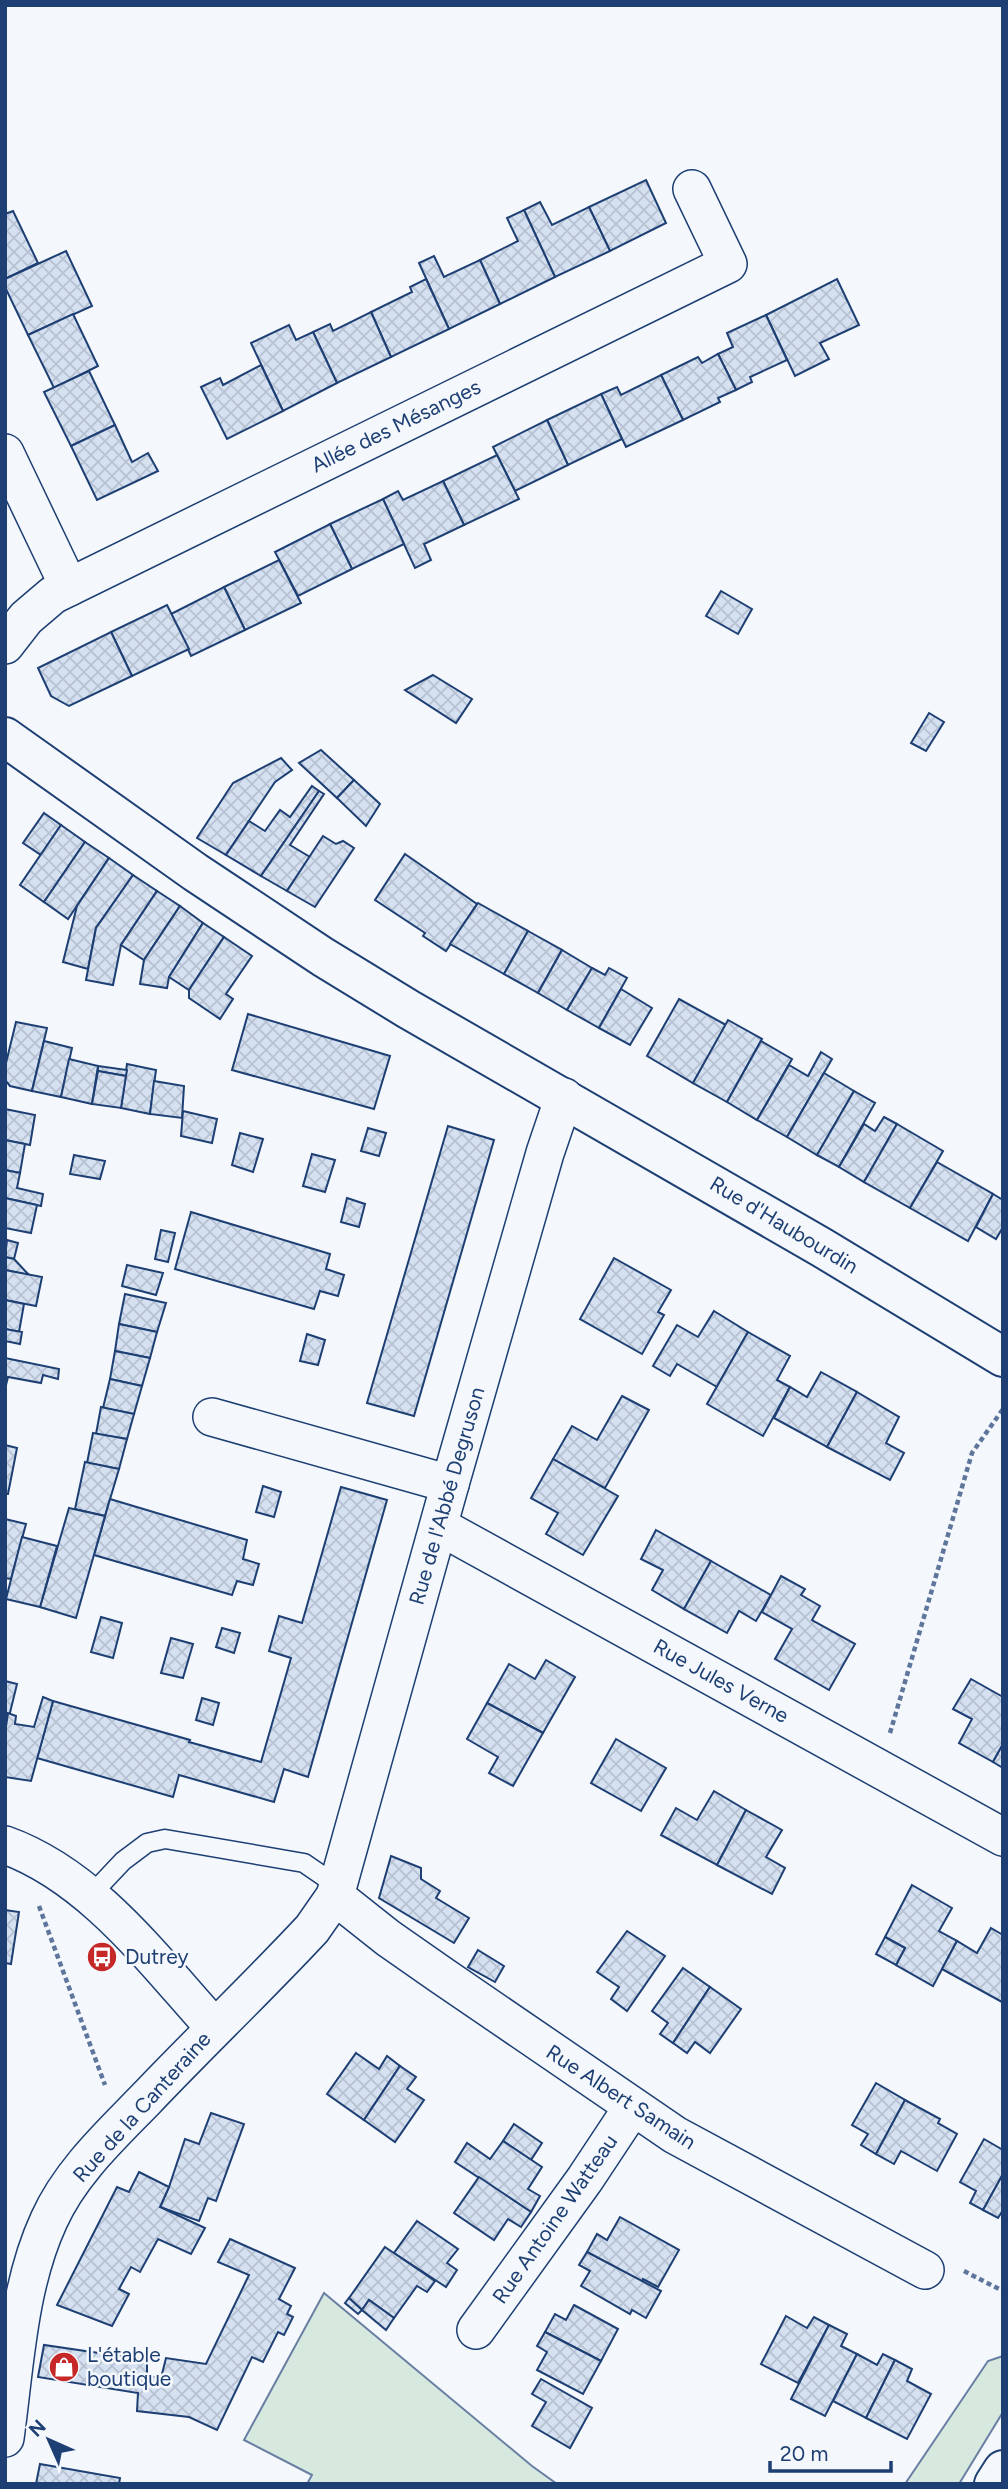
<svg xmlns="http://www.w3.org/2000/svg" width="1008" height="2489" font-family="Figtree,sans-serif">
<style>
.grass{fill:#d7e8df;stroke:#687fa3;stroke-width:2}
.building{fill:url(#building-cross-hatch);stroke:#1d3f73;stroke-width:2}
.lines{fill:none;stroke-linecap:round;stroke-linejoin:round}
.service-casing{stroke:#1d3f73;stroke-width:21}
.minor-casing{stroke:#1d3f73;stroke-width:40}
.tertiary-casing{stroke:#1d3f73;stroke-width:42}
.secondary-casing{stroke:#1d3f73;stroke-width:42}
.path{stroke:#5e769c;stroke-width:4.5;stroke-dasharray:5 3.5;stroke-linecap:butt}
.service{stroke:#f4f7fb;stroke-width:18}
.minor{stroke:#f4f7fb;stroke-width:37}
.tertiary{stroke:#f4f7fb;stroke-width:38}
.secondary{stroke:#f4f7fb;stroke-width:38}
.labels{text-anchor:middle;stroke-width:5;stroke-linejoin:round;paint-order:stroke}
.street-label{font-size:21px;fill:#1d3f73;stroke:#f4f7fb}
.poi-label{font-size:21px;fill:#1d3f73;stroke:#f4f7fb;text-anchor:start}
</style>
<defs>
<pattern id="building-cross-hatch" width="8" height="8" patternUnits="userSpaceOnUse" patternTransform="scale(1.75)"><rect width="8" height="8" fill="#d5e0f0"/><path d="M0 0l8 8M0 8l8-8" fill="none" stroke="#b6c1d1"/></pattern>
</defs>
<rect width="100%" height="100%" fill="#f4f7fb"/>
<g class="grass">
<polygon points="324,2293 532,2466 557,2484 307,2484 312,2475 244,2440"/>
<polygon points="1003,2356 1003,2412 959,2484 905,2484 988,2361"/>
</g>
<g class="building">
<polygon points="646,180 666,223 610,251 589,207"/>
<polygon points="540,202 552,225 589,207 610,251 555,277 524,210"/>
<polygon points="524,210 555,277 500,304 480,260 518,241 507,218"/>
<polygon points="13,211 38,263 5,279 5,214"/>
<polygon points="66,251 92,306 28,335 5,287 5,279"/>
<polygon points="434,256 444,277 480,260 500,304 449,329 419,263"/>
<polygon points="426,279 449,329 391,357 371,312 412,292 410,287"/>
<polygon points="837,279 859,325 820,343 829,359 795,376 766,315"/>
<polygon points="371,312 391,357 337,383 313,332 330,324 333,331"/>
<polygon points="73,314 98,366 54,388 28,335"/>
<polygon points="766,315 787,360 750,377 752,382 736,390 718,354 733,347 727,333"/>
<polygon points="289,325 296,340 313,332 337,383 283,411 251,343"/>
<polygon points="718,354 736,390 718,398 720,402 683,420 661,375 698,357 702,363"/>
<polygon points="261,365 283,411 227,439 201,387 220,378 223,385"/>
<polygon points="89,371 115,425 71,446 44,392"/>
<polygon points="661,375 683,420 626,447 601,394 617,387 621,395"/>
<polygon points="601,394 622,439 568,465 547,420"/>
<polygon points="547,420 568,465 515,491 493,447"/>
<polygon points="115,425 132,462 148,453 158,471 97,500 71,446"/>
<polygon points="497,455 519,499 464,525 443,481"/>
<polygon points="443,481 464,525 424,544 431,560 415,568 383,499 398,491 403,500"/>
<polygon points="383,499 404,544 352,569 330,524"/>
<polygon points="330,524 352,569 298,596 275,552"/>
<polygon points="279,560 301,603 245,630 224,587"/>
<polygon points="224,587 245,630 191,656 171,614"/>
<polygon points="721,591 752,609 738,634 706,616"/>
<polygon points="167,605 189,649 132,676 111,632"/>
<polygon points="111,632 132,676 69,706 51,696 38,668"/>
<polygon points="433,675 472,699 456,723 405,690"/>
<polygon points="929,713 944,722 926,751 911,743"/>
<polygon points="321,750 354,780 337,798 299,763"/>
<polygon points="281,758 292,770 275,782 226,855 197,838 233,783"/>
<polygon points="354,780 380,804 366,826 337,798"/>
<polygon points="312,786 319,791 261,876 226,855 249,821 265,831 280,810 290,817"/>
<polygon points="319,791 324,794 290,845 310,857 287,891 261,876"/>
<polygon points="44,813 61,825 41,855 23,843"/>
<polygon points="61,825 85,842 44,902 20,885"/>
<polygon points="323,836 336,844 343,841 354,848 315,907 287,891"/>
<polygon points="85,842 109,858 68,919 44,902"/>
<polygon points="405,854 477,904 446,951 423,936 425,933 375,900"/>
<polygon points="109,858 133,875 96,928 88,969 63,962 77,906"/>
<polygon points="133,875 157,891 121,945 113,985 86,980 96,928"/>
<polygon points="157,891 180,906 144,960 121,945"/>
<polygon points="478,903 528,931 504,974 450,944"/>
<polygon points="180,906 203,923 169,977 167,988 140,984 144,960"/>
<polygon points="203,923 224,937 189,990 169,977"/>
<polygon points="528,931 562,950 538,993 504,974"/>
<polygon points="224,937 252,956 226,994 233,999 220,1019 189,998 189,990"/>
<polygon points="562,950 592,968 567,1010 538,993"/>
<polygon points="592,968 605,975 609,968 627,978 599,1028 567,1010"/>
<polygon points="621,989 652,1008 630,1045 599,1028"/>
<polygon points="679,999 726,1025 693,1083 647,1056"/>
<polygon points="248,1014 390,1056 374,1109 232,1070"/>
<polygon points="728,1020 762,1039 727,1102 693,1083"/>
<polygon points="16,1022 47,1028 32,1091 10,1086 5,1080 5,1067"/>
<polygon points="44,1041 72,1048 61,1097 32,1091"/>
<polygon points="761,1041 792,1059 757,1120 727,1102"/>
<polygon points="821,1052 832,1059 787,1137 757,1120 789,1065 808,1076"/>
<polygon points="69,1059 98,1066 92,1104 61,1097"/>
<polygon points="127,1064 156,1070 150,1114 121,1108"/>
<polygon points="98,1066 127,1070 126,1076 98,1071"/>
<polygon points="98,1071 126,1076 121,1108 92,1104"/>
<polygon points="824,1073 854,1091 817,1155 787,1137"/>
<polygon points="154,1081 184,1086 182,1118 150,1114"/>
<polygon points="854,1091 875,1103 839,1167 817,1155"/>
<polygon points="5,1109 35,1115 30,1145 5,1140"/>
<polygon points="183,1111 217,1119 212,1143 181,1136"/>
<polygon points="884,1117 897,1124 864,1182 839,1167 864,1124 875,1131"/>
<polygon points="897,1124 943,1151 910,1208 864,1182"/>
<polygon points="448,1126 494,1140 414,1416 367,1403"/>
<polygon points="368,1128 386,1133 379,1156 361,1151"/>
<polygon points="240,1133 263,1139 253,1172 232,1165"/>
<polygon points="5,1140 25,1144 20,1173 5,1170"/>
<polygon points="312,1154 335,1160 325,1192 303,1186"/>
<polygon points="74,1155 105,1161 100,1179 70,1174"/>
<polygon points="937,1162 993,1194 968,1241 910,1208"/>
<polygon points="5,1170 20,1173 17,1188 43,1194 41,1206 5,1198"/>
<polygon points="993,1194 1003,1200 1003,1227 996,1239 976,1227"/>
<polygon points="5,1198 37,1205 31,1233 5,1228"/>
<polygon points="347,1198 365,1204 359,1227 341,1222"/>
<polygon points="191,1212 330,1254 326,1269 344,1275 338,1296 320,1291 314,1309 175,1269"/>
<polygon points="161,1230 175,1233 168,1262 155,1259"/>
<polygon points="7,1240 18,1243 14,1259 5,1257"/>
<polygon points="5,1257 14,1259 29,1275 5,1270"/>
<polygon points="614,1258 671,1290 658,1312 664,1315 642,1354 580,1319"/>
<polygon points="127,1265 163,1273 156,1295 122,1286"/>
<polygon points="5,1270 42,1277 36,1306 5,1300"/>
<polygon points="125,1294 166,1303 157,1332 119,1324"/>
<polygon points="5,1300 24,1304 19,1332 5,1329"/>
<polygon points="714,1311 748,1332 717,1387 677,1364 670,1376 653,1366 677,1325 698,1337"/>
<polygon points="119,1324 157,1332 150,1358 115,1351"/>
<polygon points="5,1329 22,1332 20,1344 5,1341"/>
<polygon points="748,1332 790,1356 777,1380 790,1387 763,1436 707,1404"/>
<polygon points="307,1334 325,1340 318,1365 300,1361"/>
<polygon points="115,1351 150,1358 142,1386 110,1379"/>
<polygon points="5,1358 59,1369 58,1379 43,1375 41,1383 8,1377 5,1389"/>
<polygon points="821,1372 857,1392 827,1447 774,1418 790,1387 807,1397"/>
<polygon points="110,1379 142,1386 134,1414 103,1408"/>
<polygon points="857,1392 899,1417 886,1443 904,1453 890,1480 827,1447"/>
<polygon points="622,1396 649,1410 605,1488 553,1459 572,1426 597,1440"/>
<polygon points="101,1407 134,1414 127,1439 96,1434"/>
<polygon points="93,1433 127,1439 119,1469 87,1463"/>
<polygon points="5,1445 17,1448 8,1494 5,1494"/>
<polygon points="553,1459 618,1496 583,1555 546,1534 558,1513 531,1498"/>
<polygon points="85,1462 119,1469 105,1516 75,1509"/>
<polygon points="263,1486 281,1492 274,1517 256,1512"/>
<polygon points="341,1487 387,1500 308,1777 284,1769 274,1802 179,1775 173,1797 37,1758 53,1701 190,1740 189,1742 261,1762 291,1658 269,1651 279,1616 302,1623"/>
<polygon points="110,1499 247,1540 243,1559 259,1564 253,1585 237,1581 232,1595 94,1555"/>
<polygon points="69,1508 105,1516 76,1618 40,1607"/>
<polygon points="5,1519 26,1524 11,1579 5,1578"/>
<polygon points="656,1530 711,1561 684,1609 652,1590 663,1570 641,1559"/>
<polygon points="22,1537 57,1546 40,1607 6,1599"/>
<polygon points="711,1561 771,1595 756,1621 739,1611 727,1633 684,1609"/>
<polygon points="781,1576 805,1589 801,1595 820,1606 812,1620 855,1644 829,1690 775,1659 792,1629 762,1612"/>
<polygon points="101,1617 122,1623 113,1658 91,1652"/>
<polygon points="222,1628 240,1633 234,1653 216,1647"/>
<polygon points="171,1638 193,1644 183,1678 161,1673"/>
<polygon points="546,1660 575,1677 543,1733 487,1703 509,1664 535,1679"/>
<polygon points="971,1679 1003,1697 1003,1744 993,1762 959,1743 972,1719 953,1709"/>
<polygon points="5,1681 17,1684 5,1733"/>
<polygon points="43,1697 53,1701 31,1781 5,1777 5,1733 8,1713 16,1716 15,1724 34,1727"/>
<polygon points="202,1698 219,1703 213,1725 196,1720"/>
<polygon points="487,1703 543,1733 513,1786 489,1773 498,1757 467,1739"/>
<polygon points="616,1739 666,1768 641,1811 591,1783"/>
<polygon points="1003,1744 1003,1768 993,1762"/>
<polygon points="714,1791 746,1810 717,1865 661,1835 676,1808 697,1820"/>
<polygon points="746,1810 782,1830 766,1857 785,1868 772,1894 717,1865"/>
<polygon points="391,1856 421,1868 421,1879 440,1891 436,1898 469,1918 454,1943 379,1898"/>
<polygon points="912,1885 952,1908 939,1931 957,1941 933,1986 896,1965 905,1948 885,1937"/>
<polygon points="5,1910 19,1912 11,1964 5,1963"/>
<polygon points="991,1928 1003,1935 1002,2002 942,1969 957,1941 977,1953"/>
<polygon points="627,1931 665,1956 627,2011 611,1999 619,1987 597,1972"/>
<polygon points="885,1937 905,1948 896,1965 876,1954"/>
<polygon points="478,1950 504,1966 495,1982 468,1967"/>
<polygon points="683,1968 710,1987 673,2043 660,2034 668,2023 652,2011"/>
<polygon points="710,1987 741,2009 710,2053 695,2042 687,2053 673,2043"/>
<polygon points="356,2053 379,2069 387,2056 400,2066 364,2120 327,2094"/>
<polygon points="400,2066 416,2077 407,2089 424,2100 395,2142 364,2120"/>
<polygon points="876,2083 905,2100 876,2154 861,2145 868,2134 852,2125"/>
<polygon points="905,2100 940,2119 938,2123 957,2134 937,2171 901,2151 894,2164 876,2154"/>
<polygon points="211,2113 244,2124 216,2201 208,2198 199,2221 160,2207 169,2187 185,2139 199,2144"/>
<polygon points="514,2124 542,2143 531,2160 503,2141"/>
<polygon points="984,2139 1003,2150 1003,2174 983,2210 970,2203 976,2191 960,2182"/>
<polygon points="503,2141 542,2167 528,2189 540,2196 531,2212 455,2162 467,2143 490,2159"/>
<polygon points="139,2172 169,2187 160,2207 205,2228 191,2254 158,2239 140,2272 131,2267 119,2289 129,2294 112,2326 57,2305 117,2187 129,2192"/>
<polygon points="1003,2174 1003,2210 998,2218 983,2210"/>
<polygon points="479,2177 531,2212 521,2227 508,2219 494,2240 454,2213"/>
<polygon points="620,2217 679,2250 658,2287 643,2279 642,2282 587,2252 597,2234 607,2240"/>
<polygon points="417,2221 458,2249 447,2263 457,2270 446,2287 394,2253"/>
<polygon points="230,2239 295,2268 279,2299 291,2306 287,2314 293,2317 284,2335 278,2332 263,2362 252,2357 217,2430 189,2417 137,2411 138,2393 38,2377 44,2345 147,2360 147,2376 161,2378 166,2358 206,2364 249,2275 218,2262"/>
<polygon points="385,2247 435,2281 427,2292 417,2286 394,2318 369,2300 362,2310 349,2298"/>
<polygon points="587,2252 661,2291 646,2318 632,2310 630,2314 581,2286 590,2271 579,2265"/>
<polygon points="349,2298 362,2310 358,2314 345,2303"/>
<polygon points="369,2300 394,2318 386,2330 362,2310"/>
<polygon points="574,2305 618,2329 601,2361 545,2332 555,2314 566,2320"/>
<polygon points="786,2316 807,2328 814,2317 829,2325 798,2383 761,2364"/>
<polygon points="829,2325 847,2334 841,2346 857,2354 825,2416 791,2399"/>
<polygon points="545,2332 601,2361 583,2394 537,2370 547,2352 537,2346"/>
<polygon points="857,2354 877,2365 883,2354 895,2360 866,2418 833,2401"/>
<polygon points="895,2360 912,2369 907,2381 931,2394 907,2439 866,2418"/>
<polygon points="541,2379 592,2408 570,2448 532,2426 546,2402 532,2394"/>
<polygon points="40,2464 120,2478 119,2484 36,2484"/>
</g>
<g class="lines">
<g class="service-casing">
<polyline id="service" points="90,1896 123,1861 147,1843 165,1839 304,1863 339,1887"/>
</g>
<g class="minor-casing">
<g id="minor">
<polyline points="5,453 69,587"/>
<polyline points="5,645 26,618 53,595 728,264 692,189"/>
<polyline points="212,1417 450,1484"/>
<polyline points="439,1526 1003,1837"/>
<path d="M5,1845C92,1876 154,1961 214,2027"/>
<polyline points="335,1896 388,1938 441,1975 675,2135 925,2270"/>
<polyline points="476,2330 585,2179 632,2108"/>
<path d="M5,2438C15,2366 18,2287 49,2220C70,2173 110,2136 145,2100C200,2042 258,1987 312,1929L335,1896L450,1484L545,1153L564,1097"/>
</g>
</g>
<g class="tertiary-casing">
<polyline id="tertiary" points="5,737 195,872 323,957 408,1009 821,1247 1003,1357"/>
</g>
<g class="secondary-casing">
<polyline id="secondary" points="994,2484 1003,2470"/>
</g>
<g class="path">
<polyline points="890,1733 972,1453 1003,1409"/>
<polyline points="39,1906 105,2085"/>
<polyline points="964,2271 1003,2291"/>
</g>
<use href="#service" class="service"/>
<use href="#minor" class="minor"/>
<use href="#tertiary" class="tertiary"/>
<use href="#secondary" class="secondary"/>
</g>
<defs>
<g id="bus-disc" transform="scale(1.575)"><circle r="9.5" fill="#c62828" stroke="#f4f7fb"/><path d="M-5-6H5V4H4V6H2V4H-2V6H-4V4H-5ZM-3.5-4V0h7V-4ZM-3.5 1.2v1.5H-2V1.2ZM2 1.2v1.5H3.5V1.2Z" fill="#fff"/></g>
<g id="shop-disc" transform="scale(1.575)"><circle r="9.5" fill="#c62828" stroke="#f4f7fb"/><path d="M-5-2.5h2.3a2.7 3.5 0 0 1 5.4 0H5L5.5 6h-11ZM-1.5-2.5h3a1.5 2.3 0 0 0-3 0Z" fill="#fff"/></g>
</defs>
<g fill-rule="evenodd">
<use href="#bus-disc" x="102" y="1957"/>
<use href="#shop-disc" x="64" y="2367"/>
</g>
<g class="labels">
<g class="street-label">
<text transform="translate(396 426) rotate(-26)" y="7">Allée des Mésanges</text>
<text transform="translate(784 1225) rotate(31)" y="7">Rue d'Haubourdin</text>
<text transform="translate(447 1496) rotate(-74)" y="7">Rue de l'Abbé Degruson</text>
<text transform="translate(721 1681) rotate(29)" y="7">Rue Jules Verne</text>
<text transform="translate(621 2097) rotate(33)" y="7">Rue Albert Samain</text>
<text transform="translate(142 2107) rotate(-48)" y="7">Rue de la Canteraine</text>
<text transform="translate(555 2219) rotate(-55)" y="7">Rue Antoine Watteau</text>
</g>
<g class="poi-label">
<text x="125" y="1964">Dutrey</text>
<text x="87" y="2362">L'étable<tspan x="87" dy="24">boutique</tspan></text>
</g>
</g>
<rect width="1008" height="2489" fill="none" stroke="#1d3f73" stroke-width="14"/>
<g transform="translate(49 2440) rotate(315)" stroke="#f4f7fb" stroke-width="5" paint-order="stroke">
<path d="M0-5L12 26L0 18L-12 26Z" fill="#1d3f73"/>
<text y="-10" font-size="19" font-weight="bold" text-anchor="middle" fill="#1d3f73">N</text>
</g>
<path d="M770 2461v10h121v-10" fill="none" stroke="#1d3f73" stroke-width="3.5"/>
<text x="780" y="2461" font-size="21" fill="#1d3f73" stroke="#f4f7fb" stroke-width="5" paint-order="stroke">20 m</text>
</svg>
